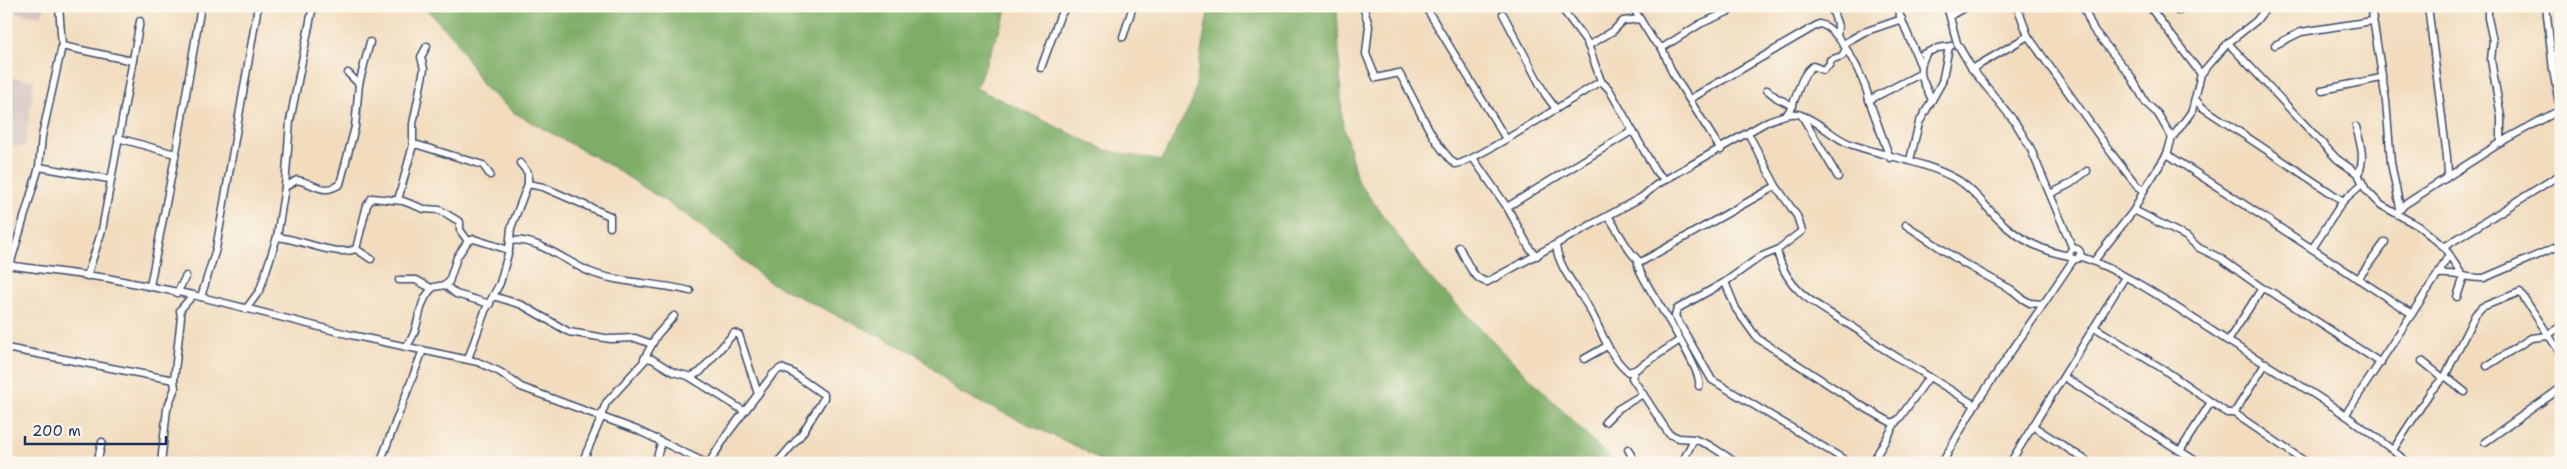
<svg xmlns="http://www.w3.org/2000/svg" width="2567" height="469" font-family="'Shantell Sans',sans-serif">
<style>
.industrial{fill:#d1bfbd}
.forest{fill:#7ead66;stroke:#4c6e62}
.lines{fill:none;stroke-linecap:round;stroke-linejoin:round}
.minor-casing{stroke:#3b496c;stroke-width:9}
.minor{stroke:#fff;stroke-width:6}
</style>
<rect width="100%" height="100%" fill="#fbf7ec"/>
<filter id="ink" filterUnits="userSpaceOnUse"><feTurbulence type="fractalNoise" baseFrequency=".02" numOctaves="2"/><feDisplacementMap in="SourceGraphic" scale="10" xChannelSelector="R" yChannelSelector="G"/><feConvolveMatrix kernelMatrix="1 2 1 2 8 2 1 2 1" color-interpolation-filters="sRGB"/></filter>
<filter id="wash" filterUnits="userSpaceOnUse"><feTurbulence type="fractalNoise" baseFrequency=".0096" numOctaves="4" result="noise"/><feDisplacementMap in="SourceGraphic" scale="20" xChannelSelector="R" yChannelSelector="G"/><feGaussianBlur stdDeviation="1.12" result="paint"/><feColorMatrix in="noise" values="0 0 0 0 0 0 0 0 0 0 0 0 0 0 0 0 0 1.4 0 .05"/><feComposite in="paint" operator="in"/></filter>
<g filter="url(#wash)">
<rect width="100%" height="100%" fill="#f2dcbd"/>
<g class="industrial">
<polygon points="6,6 44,6 42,16 6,12"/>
<polygon points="6,77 34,80 25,147 6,146"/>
</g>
<polygon class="forest" points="423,6 1009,6 976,88 1105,150 1161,161 1193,100 1209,6 1337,6 1342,119 1357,180 1426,274 1615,463 1105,463 1078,447 960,393 916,354 769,282 691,218 611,166 513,112 483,86 456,40"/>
</g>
<g filter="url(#ink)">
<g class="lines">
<g class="minor-casing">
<g id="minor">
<polyline points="59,6 62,46"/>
<path d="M1363,6L1369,26L1366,54L1376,78L1399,73C1417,102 1430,141 1455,164C1468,166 1581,93 1601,81"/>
<polyline points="1425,6 1506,139"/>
<polyline points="1560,6 1587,42 1601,81 1609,89 1655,170 1665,180"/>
<polyline points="1632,6 1653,40 1662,48 1672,72 1721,150"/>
<polyline points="1831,6 1838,26 1837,36"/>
<polyline points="1896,6 1920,64"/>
<polyline points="1947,6 1957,43 1972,69 2015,122 2030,147 2073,249"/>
<polyline points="2017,6 2028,36 2112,154 2138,187 2144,190 2134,210 2094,261"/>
<polyline points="2083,6 2093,29 2130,75 2146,103 2158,114 2172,138"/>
<polyline points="2149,6 2201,74"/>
<polyline points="2268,6 2256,21 2228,43 2201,74 2192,111 2172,138 2167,154 2412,314"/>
<polyline points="2371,6 2386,101 2391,163 2400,208"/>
<polyline points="2428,6 2447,157 2448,173 2445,179"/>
<polyline points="2488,6 2488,18 2493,41 2491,60 2501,117 2501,143"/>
<polyline points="2546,6 2553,70 2561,115"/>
<polyline points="2178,11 2183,6"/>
<polyline points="1503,14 1545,94 1556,109"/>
<polyline points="1950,16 1967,6"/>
<polyline points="1123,37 1133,6"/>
<polyline points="2228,43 2337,159 2358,174 2366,190 2381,205 2420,227 2444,247 2462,275"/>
<polyline points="1843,44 1864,32 1902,19"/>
<polyline points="2275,45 2301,32 2372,21"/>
<polyline points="1588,46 1613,31 1623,21 1640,19"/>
<polyline points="1662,48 1700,24 1741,6"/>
<polyline points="1923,54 1938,48 1951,46"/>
<path d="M1926,54C1915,73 1924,82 1932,100"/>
<polyline points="2552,55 2561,55"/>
<polyline points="1041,68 1060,16 1067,6"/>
<polyline points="1972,69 2028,36"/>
<polyline points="348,73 359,84"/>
<polyline points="1767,90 1777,98 1793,106"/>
<polyline points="2322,90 2381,78"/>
<path d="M1690,99L1819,24C1839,26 1866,81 1869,100"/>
<polyline points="2195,99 2202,107 2343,201"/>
<path d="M1787,114C1798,100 1798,77 1813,66L1823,70L1830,64V60L1842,56L1846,49"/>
<polyline points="1802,116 1838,177"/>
<path d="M2356,127C2360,142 2366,159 2358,174"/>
<polyline points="1748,133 1776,186 1797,216 1802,231 1777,250 1760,257 1725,282 1677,309 1675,316 1712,380 1845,460"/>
<polyline points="118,138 175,154"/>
<polyline points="413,145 418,145 483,165 490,175"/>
<polyline points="1473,158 1507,207 1530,249 1537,256"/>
<polyline points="1890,158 1869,100 1920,74"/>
<polyline points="1910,160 1919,123 1942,82 1949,47"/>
<polyline points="39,167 109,179"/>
<polyline points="528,184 543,187 610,216 610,227"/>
<path d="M285,187L297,180C315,183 322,196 340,184L355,127L359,84L370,42"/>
<polyline points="2144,190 2167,154"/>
<polyline points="2050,194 2070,184 2087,171"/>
<polyline points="398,200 413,145 413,124 424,69 421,57 427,46"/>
<polyline points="1507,207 1632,131"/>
<polyline points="2134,210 2187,237 2199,248 2220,258 2262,288 2273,293 2381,363"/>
<polyline points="2399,211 2404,205 2508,138 2560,110"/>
<path d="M1608,216C1617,228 1630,257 1641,262L1776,186"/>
<polyline points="1906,225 1963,263 2012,290 2023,299 2030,303 2043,304"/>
<path d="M277,237C301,239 334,257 356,249"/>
<path d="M510,241C537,237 565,261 588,271C614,283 660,283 690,291"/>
<path d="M1556,246C1559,269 1579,290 1590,310C1602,332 1609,356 1628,372L1635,370L1680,340"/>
<path d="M1459,247C1466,259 1472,279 1487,282L1642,197L1656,185L1768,121C1778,118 1790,111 1801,115C1819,121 1832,137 1850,144C1886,157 1925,161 1958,180C1974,190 1986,207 1999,220C2018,239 2044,252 2070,256"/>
<polyline points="2444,247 2561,174"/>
<circle cx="2075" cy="254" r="5.5"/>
<polyline points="356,249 367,205 372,198 403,201 424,209 440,210 460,222 460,230 468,241"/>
<polyline points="356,249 371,259"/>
<polyline points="2312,249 2343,201 2362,184"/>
<path d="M1777,250C1788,305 1843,313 1879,346L1975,405L2074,259"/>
<path d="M2079,256C2134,275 2180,311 2228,341C2290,379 2352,415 2408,463"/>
<path d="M1638,261C1637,269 1644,278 1648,286C1658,304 1703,371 1699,386"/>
<polyline points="6,265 107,278 193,295 351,335 478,362 500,372 521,387 637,430 706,463"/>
<polyline points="10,265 39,167 42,136 62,46 133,61"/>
<path d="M2438,274C2455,272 2468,279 2484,278L2561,245"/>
<polyline points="87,276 102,230 140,21"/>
<polyline points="2358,279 2385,242"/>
<polyline points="399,280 416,280 431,288"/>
<polyline points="1725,282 1736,309 1757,338 1860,405 1892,423 1899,419 1929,377"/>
<polyline points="445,285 456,294 490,304"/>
<polyline points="150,286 177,147 201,6"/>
<polyline points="177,293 186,276"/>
<polyline points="493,296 522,305 569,332 611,339 635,338 652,344"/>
<polyline points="201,297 216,249 258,6"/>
<polyline points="2457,297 2464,276"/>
<polyline points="246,309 260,290 277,237 285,187 290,121 313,6"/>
<polyline points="2094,327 2163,369 2227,413 2234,413 2307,463"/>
<polyline points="2548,335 2561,326"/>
<polyline points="2228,341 2262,288"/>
<path d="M405,347C422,331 415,302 434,287L445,285L449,282L457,257L468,241L474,239L509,250"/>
<polyline points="6,348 174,380"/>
<polyline points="468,359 485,311 500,283 509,250 511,228 528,184 528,173 520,163"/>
<polyline points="644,359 657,335 674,316"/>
<polyline points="1584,359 1607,346"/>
<polyline points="2422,361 2443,378"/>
<polyline points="2487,366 2531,338 2549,336"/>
<polyline points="2445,376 2465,392"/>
<polyline points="690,377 700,372 734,333 739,335 758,394 728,433 709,463"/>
<polyline points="2064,377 2199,463"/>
<polyline points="758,394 773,374 781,368 791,372 824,395 824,398 801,435 777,463"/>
<polyline points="1643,394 1669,434 1679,438 1694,439 1709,445 1737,463"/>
<polyline points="2234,413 2266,363"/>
<polyline points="2346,414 2438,274 2449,254"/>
<polyline points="601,416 606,403 647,358 652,359 673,372 688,376 744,411"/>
<polyline points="1605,422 1618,409 1643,394 1632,378 1635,370"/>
<polyline points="2033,426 2090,463"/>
<polyline points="2485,442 2561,388"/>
<polyline points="1628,449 1635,463"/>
<polyline points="2393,450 2431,391 2445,376 2475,315 2482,307 2520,292 2561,354"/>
<polyline points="2180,451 2211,402"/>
<polyline points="1875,458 1896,422"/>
<polyline points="97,463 102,442"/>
<polyline points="161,463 167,409 175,388 174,380 181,317 180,310 193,295"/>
<polyline points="380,463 423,350"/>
<polyline points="582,463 602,416"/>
<polyline points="655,463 661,444 657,439"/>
<polyline points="1682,463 1694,439"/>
<polyline points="1942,463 1975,405"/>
<polyline points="2010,463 2125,277"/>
<polyline points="2559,463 2561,462"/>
</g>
</g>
<use href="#minor" class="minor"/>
</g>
</g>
<rect width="2567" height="469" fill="none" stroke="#fbf7ec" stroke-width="25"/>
<path d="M25 436v8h141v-8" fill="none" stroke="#1b2f5e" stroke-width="2.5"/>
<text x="32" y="436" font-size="15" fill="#1b2f5e" stroke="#fbf7ec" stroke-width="4" paint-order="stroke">200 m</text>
</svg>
